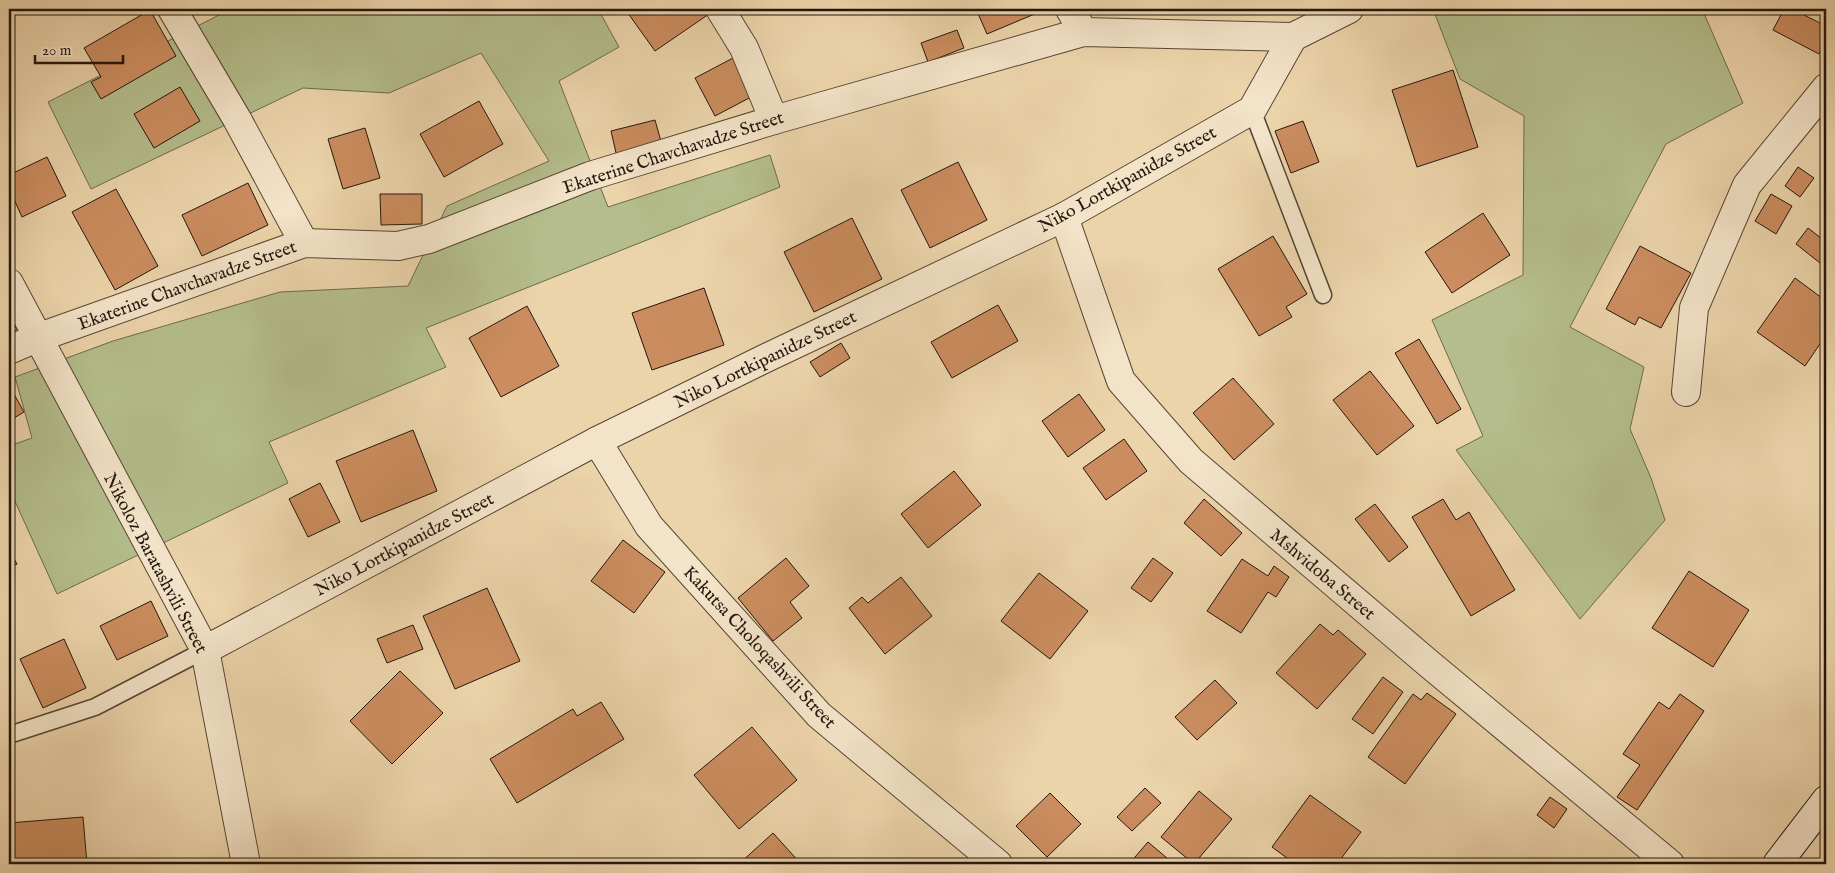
<svg xmlns="http://www.w3.org/2000/svg" width="1835" height="873" font-family="'IM FELL English',serif">
<style>
.green{fill:#b4bd8b;stroke:#6c6a4c}
.building{fill:#cb8d5f;stroke:#24160d}
.lines{fill:none;stroke-linecap:round;stroke-linejoin:round}
.service-casing{stroke:#564634;stroke-width:19}
.minor-casing{stroke:#564634;stroke-width:30}
.secondary-casing{stroke:#24160d;stroke-width:30}
.service{stroke:#f3e3c8;stroke-width:16}
.minor{stroke:#f3e3c8;stroke-width:28}
.secondary{stroke:#f3e3c8;stroke-width:28}
.labels{text-anchor:middle;stroke-width:4;stroke-linejoin:round;paint-order:stroke}
.street-label{font-size:18px;fill:#24160d;stroke:#f3e3c8}
</style>
<rect width="100%" height="100%" fill="#ecd4aa"/>
<filter id="stains"><feTurbulence type="fractalNoise" baseFrequency=".004" numOctaves="4"/><feColorMatrix values="0 0 0 0 .2 0 0 0 0 .09 0 0 0 0 .02 0 0 0 .5 -.17"/></filter>
<radialGradient id="worn" r=".72"><stop offset=".6" stop-color="#630" stop-opacity="0"/><stop offset="1" stop-color="#630" stop-opacity=".3"/></radialGradient>
<g class="green">
<polygon points="221,9 598,9 619,47 559,81 608,207 770,155 780,187 426,328 446,367 269,442 288,483 57,594 9,488 9,446 32,438 15,377 113,341 280,292 408,286 447,206 549,161 481,53 389,93 303,88 91,189 48,102 223,13"/>
<polygon points="1433,9 1702,9 1743,103 1666,144 1570,327 1644,367 1630,429 1651,478 1665,520 1580,619 1456,450 1483,436 1432,320 1523,275 1524,116 1460,79"/>
</g>
<g class="building">
<polygon points="625,9 705,9 709,14 655,51"/>
<polygon points="976,9 1035,9 1037,13 987,34"/>
<polygon points="1784,9 1792,9 1826,26 1826,39 1819,54 1773,30"/>
<polygon points="150,10 176,56 101,99 91,82 101,77 84,48"/>
<polygon points="957,30 964,48 928,62 921,43"/>
<polygon points="733,58 753,96 715,116 695,78"/>
<polygon points="1453,70 1478,147 1417,167 1392,90"/>
<polygon points="180,87 200,121 154,148 134,114"/>
<polygon points="479,101 503,144 444,177 420,134"/>
<polygon points="655,120 662,145 617,157 611,131"/>
<polygon points="1303,121 1319,162 1291,173 1275,131"/>
<polygon points="365,128 380,178 343,189 328,139"/>
<polygon points="47,157 66,196 22,217 9,188 9,175"/>
<polygon points="958,162 987,220 930,248 901,190"/>
<polygon points="1798,167 1814,178 1800,197 1785,186"/>
<polygon points="248,183 268,225 202,256 182,215"/>
<polygon points="116,189 158,266 115,290 72,212"/>
<polygon points="380,194 422,194 422,224 381,225"/>
<polygon points="1771,194 1792,206 1776,234 1755,221"/>
<polygon points="1483,213 1510,255 1452,293 1425,252"/>
<polygon points="852,218 882,279 814,312 784,252"/>
<polygon points="1808,228 1826,242 1826,255 1820,263 1796,244"/>
<polygon points="1273,236 1307,294 1286,307 1292,317 1259,336 1218,269"/>
<polygon points="1640,246 1691,273 1661,328 1639,317 1635,325 1606,309"/>
<polygon points="1795,278 1826,301 1826,335 1805,366 1757,332"/>
<polygon points="704,288 724,345 652,370 632,313"/>
<polygon points="998,305 1018,341 952,378 931,342"/>
<polygon points="527,306 559,366 501,397 469,338"/>
<polygon points="9,314 18,331 9,336"/>
<polygon points="1419,339 1461,409 1437,424 1395,353"/>
<polygon points="841,343 850,358 820,377 810,362"/>
<polygon points="1370,371 1414,426 1377,455 1333,400"/>
<polygon points="1233,378 1274,424 1234,460 1193,413"/>
<polygon points="9,385 24,412 9,421"/>
<polygon points="1079,394 1105,430 1068,457 1042,421"/>
<polygon points="413,430 437,491 361,522 336,461"/>
<polygon points="1124,439 1147,471 1106,500 1083,468"/>
<polygon points="954,471 981,505 928,548 901,514"/>
<polygon points="320,483 340,522 308,537 289,499"/>
<polygon points="1204,499 1242,533 1221,556 1184,523"/>
<polygon points="1443,499 1456,520 1469,512 1515,590 1471,616 1412,517"/>
<polygon points="1375,504 1408,547 1389,562 1355,519"/>
<polygon points="623,540 665,572 634,613 591,581"/>
<polygon points="9,550 17,564 9,569"/>
<polygon points="786,558 809,586 790,602 802,618 773,641 738,598"/>
<polygon points="1153,558 1173,573 1151,602 1131,588"/>
<polygon points="1242,559 1268,576 1274,566 1289,577 1276,597 1268,592 1241,633 1207,611"/>
<polygon points="1689,571 1749,610 1713,667 1652,628"/>
<polygon points="1039,573 1088,611 1050,659 1001,621"/>
<polygon points="901,577 932,616 885,654 849,608 862,597 868,603"/>
<polygon points="487,588 520,661 455,689 423,616"/>
<polygon points="151,601 168,636 117,660 100,626"/>
<polygon points="1320,624 1333,635 1338,630 1366,654 1317,709 1276,673"/>
<polygon points="413,625 423,649 387,663 377,639"/>
<polygon points="64,639 86,688 43,708 20,659"/>
<polygon points="400,671 443,713 392,764 350,721"/>
<polygon points="1383,677 1403,692 1373,734 1352,719"/>
<polygon points="1215,680 1237,703 1197,740 1175,717"/>
<polygon points="1427,693 1456,714 1405,784 1368,757 1413,694 1421,700"/>
<polygon points="1680,694 1704,711 1637,810 1617,797 1640,765 1623,754 1659,702 1669,709"/>
<polygon points="601,702 624,739 517,803 490,759 573,709 577,716"/>
<polygon points="752,727 797,780 739,829 694,775"/>
<polygon points="1145,788 1161,803 1132,831 1117,817"/>
<polygon points="1199,791 1232,819 1194,864 1161,837"/>
<polygon points="1050,793 1081,824 1047,857 1016,826"/>
<polygon points="1310,795 1361,832 1337,864 1295,864 1272,847"/>
<polygon points="1550,797 1567,809 1554,828 1537,815"/>
<polygon points="83,817 87,864 9,864 9,823"/>
<polygon points="773,833 801,864 739,864"/>
<polygon points="1148,842 1174,864 1129,864"/>
</g>
<g class="lines">
<g class="service-casing">
<g id="service">
<polyline points="1252,110 1323,295"/>
<polyline points="9,735 95,707 205,650"/>
</g>
</g>
<g class="minor-casing">
<g id="minor">
<polyline points="172,9 237,119 304,243"/>
<polyline points="720,9 744,48 774,120"/>
<polyline points="1070,9 1083,32"/>
<polyline points="1064,217 1121,381 1191,461 1428,663 1670,864"/>
<polyline points="9,283 205,650 246,864"/>
<polyline points="9,350 37,338 304,243 398,246 429,239 590,176 774,120 1083,32 1293,37 1349,9"/>
<polyline points="1686,392 1694,308 1747,185 1826,88"/>
<polyline points="597,441 649,526 819,715 998,864"/>
<polyline points="205,650 597,441 766,358 1064,217 1252,110 1293,37"/>
</g>
</g>
<g class="secondary-casing">
<polyline id="secondary" points="1777,864 1826,800"/>
</g>
<use href="#service" class="service"/>
<use href="#minor" class="minor"/>
<use href="#secondary" class="secondary"/>
</g>
<g class="labels">
<g class="street-label">
<text transform="translate(673 152) rotate(-18)" y="6">Ekaterine Chavchavadze Street</text>
<text transform="translate(1127 179) rotate(-29)" y="6">Niko Lortkipanidze Street</text>
<text transform="translate(187 285) rotate(-20)" y="6">Ekaterine Chavchavadze Street</text>
<text transform="translate(765 359) rotate(-26)" y="6">Niko Lortkipanidze Street</text>
<text transform="translate(404 544) rotate(-28)" y="6">Niko Lortkipanidze Street</text>
<text transform="translate(156 563) rotate(62)" y="6">Nikoloz Baratashvili Street</text>
<text transform="translate(1323 574) rotate(40)" y="6">Mshvidoba Street</text>
<text transform="translate(760 647) rotate(47)" y="6">Kakutsa Choloqashvili Street</text>
</g>
</g>
<rect width="1835" height="873" fill="none" stroke="#ecd4aa" stroke-width="30"/>
<rect x="10" y="10" width="1815" height="853" fill="none" stroke="#24160d" stroke-width="2.5"/>
<rect x="15" y="15" width="1805" height="843" fill="none" stroke="#24160d"/>
<path d="M35 55v8h88v-8" fill="none" stroke="#24160d" stroke-width="2.5"/>
<text x="42" y="55" font-size="15" fill="#24160d" stroke="#f3e3c8" stroke-width="4" paint-order="stroke">20 m</text>
<rect width="100%" height="100%" filter="url(#stains)"/>
<rect width="100%" height="100%" fill="url(#worn)"/>
</svg>
